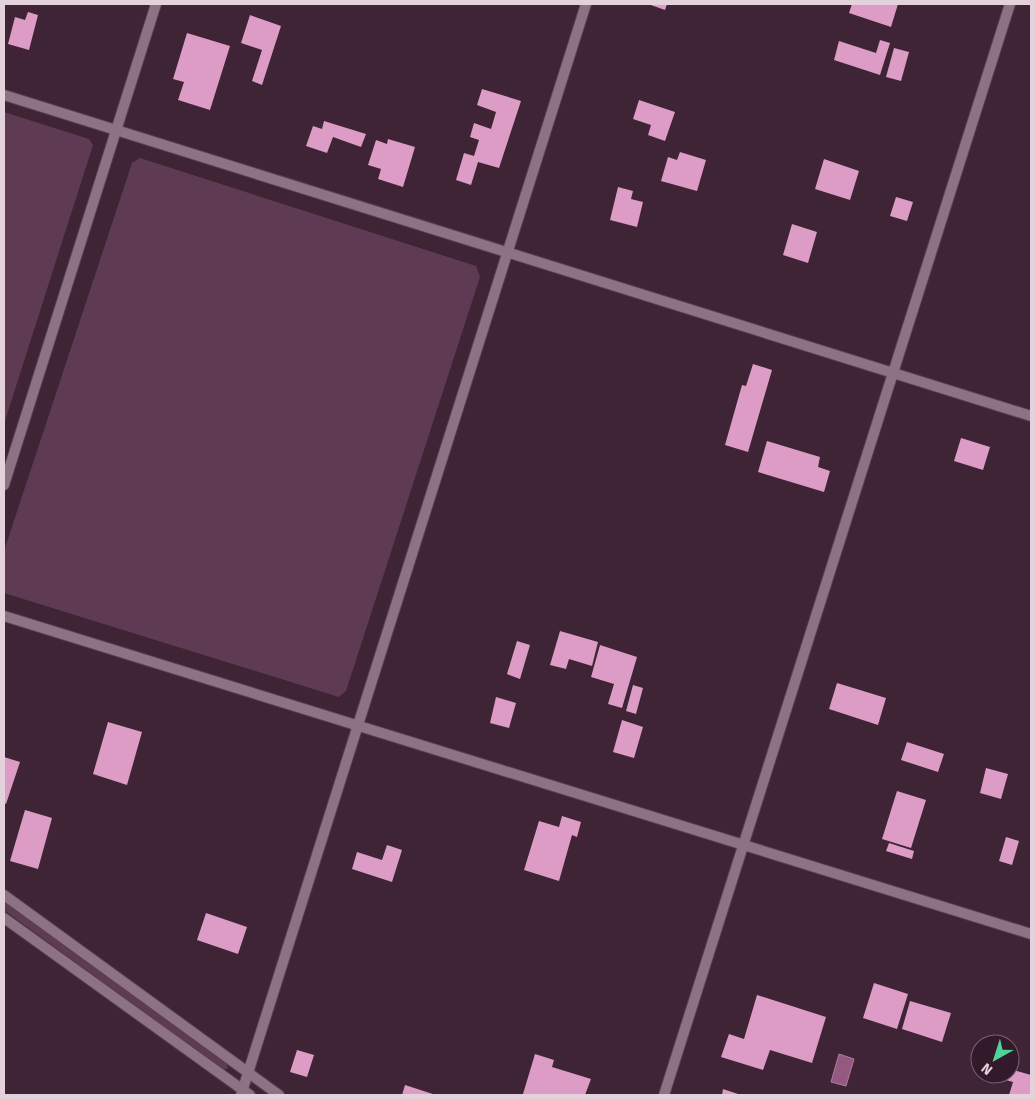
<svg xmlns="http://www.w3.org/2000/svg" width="1035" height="1099" font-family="'Fira Sans',sans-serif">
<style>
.green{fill:#5e3b52}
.water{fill:#955981;stroke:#ac7d9c}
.building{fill:#dd9cc6}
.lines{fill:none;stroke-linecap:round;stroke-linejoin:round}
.minor-casing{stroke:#584050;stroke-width:12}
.minor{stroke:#8d7283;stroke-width:10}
</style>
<rect width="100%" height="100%" fill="#3e2435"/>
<g class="green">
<polygon points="4,112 89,139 93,145 4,424"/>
<polygon points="140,158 476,266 480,277 346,691 339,697 4,593 4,551 132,163"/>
<polygon points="4,901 226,1063 228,1067 227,1069 222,1069 4,910"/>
</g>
<polygon class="water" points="839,1054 854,1059 846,1086 831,1082"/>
<g class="building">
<polygon points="648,4 667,4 665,10"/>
<polygon points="852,4 898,4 891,27 849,13"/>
<polygon points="28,12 38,15 29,50 8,44 15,17 25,20"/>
<polygon points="250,15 281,26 262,85 252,81 262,50 241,43"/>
<polygon points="187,33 230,46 210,110 178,100 184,82 173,79"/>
<polygon points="880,40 890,43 880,75 834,60 839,41 876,53"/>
<polygon points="894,48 909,52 901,81 886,77"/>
<polygon points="482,89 521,101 499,168 478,162 471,185 456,180 464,153 474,156 479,140 470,137 474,123 491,129 496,112 477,105"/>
<polygon points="639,100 675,112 665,141 648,135 651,125 633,119"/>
<polygon points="324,121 366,134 361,147 333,137 327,153 306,146 313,126 322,129"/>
<polygon points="388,139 415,147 403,187 378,179 381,169 368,165 376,140 387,144"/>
<polygon points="680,152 706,160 697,191 661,181 668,157 677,160"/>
<polygon points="824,159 859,171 850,200 815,189"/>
<polygon points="618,187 633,191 631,199 643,202 637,227 610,220"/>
<polygon points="896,197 913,202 907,221 890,216"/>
<polygon points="792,224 817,232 808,263 783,255"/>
<polygon points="753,364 772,370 748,452 725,445 742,385 746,386"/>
<polygon points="961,438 990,447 983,470 954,461"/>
<polygon points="767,441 820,457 818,467 830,471 824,492 758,472"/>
<polygon points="560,631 598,642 592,666 569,659 566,669 550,665"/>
<polygon points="517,641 530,645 520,679 507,674"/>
<polygon points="600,645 637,657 622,708 608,704 614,684 591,677"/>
<polygon points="837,683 886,698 878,725 829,709"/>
<polygon points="633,685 643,688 636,714 626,711"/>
<polygon points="496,697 516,703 509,728 490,723"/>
<polygon points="622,720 643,727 634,758 613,752"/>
<polygon points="108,722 142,732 127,785 93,774"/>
<polygon points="907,742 944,754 938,772 901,760"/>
<polygon points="4,757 20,762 6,804 4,803"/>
<polygon points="986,768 1008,774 1001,799 980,793"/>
<polygon points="897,791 926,800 911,848 882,839"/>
<polygon points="25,810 52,818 38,869 10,861"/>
<polygon points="562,816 581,822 577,837 572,835 559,881 524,870 539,821 559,827"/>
<polygon points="1006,837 1019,841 1012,865 999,861"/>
<polygon points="889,843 914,851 912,859 886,851"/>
<polygon points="387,845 402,850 392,882 352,869 357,852 382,860"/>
<polygon points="206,913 247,927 238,954 197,940"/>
<polygon points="874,983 908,994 897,1029 863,1018"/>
<polygon points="757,995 826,1017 812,1063 770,1050 763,1070 721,1057 729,1034 744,1039"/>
<polygon points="910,1001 951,1013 942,1042 902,1029"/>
<polygon points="297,1050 314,1055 307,1077 290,1072"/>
<polygon points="535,1054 554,1060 552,1067 591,1079 585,1095 523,1094"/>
<polygon points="1010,1069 1031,1075 1031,1095 1009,1095 1013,1082 999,1078 1000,1074 1010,1074"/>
<polygon points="405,1085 436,1095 402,1095"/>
<polygon points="723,1089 741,1095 722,1095"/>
</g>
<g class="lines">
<g class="minor-casing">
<g id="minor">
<polyline points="4,95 1031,416"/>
<polyline points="4,485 156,4"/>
<polyline points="4,616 1031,934"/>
<polyline points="4,895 279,1095"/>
<polyline points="4,918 250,1095"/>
<polyline points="241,1095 586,4"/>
<polyline points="664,1095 1010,4"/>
</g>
</g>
<use href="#minor" class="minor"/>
</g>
<rect width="1035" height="1099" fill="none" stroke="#e3d2dc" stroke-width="10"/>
<g transform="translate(995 1059) rotate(219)"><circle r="24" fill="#331a2b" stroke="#796472"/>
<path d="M0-4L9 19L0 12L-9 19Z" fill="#4fd398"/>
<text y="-8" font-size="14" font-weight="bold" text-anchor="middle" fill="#e3d2dc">N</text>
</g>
</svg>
